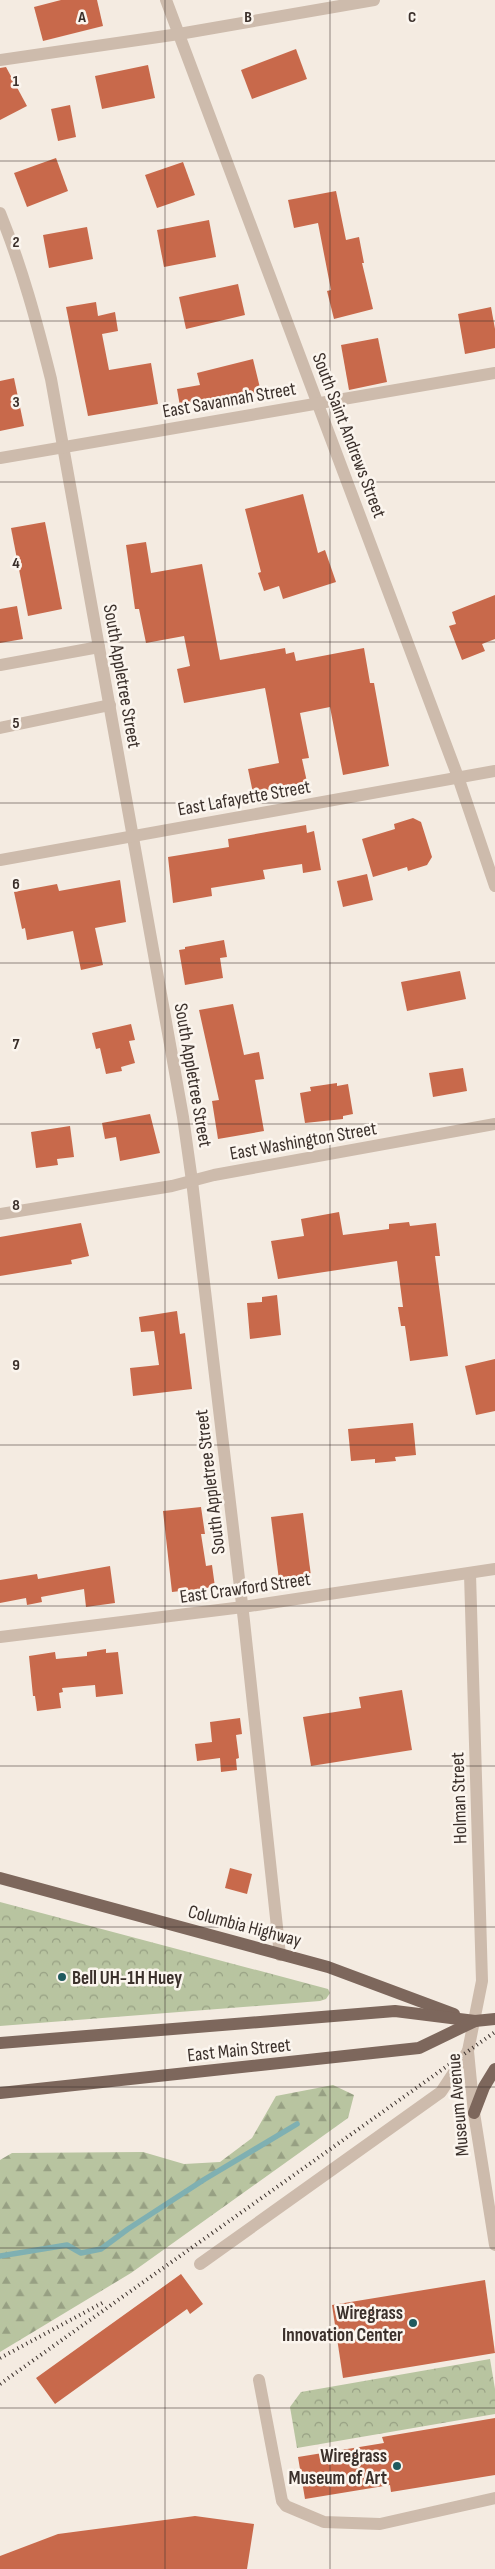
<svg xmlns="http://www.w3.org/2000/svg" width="495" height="2569" font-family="'Sofia Sans Condensed',sans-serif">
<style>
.forest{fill:url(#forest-firs)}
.park{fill:url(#park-crowns)}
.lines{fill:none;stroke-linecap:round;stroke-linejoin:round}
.stream{stroke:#7fb0b2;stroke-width:5.5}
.building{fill:#c8694b}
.minor{stroke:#cdbbac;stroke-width:12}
.major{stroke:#7d675c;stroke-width:12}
.rail{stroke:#3b302b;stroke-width:4;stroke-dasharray:1 4;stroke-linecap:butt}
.grid{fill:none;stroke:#3b302b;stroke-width:1;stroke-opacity:0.55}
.poi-dot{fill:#1f5a5e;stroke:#fbf5ee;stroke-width:2}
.labels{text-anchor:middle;stroke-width:5;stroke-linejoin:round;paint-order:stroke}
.street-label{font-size:19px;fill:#3b302b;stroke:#fbf5ee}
.poi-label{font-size:19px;font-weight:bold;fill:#3b302b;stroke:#fbf5ee;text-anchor:end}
.grid-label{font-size:16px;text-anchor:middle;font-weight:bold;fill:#3b302b;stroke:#fbf5ee;stroke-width:5;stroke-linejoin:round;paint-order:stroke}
</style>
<defs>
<pattern id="forest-firs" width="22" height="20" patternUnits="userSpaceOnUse" patternTransform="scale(1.25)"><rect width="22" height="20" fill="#b8c4a0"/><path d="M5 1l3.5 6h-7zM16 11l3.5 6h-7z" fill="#97a083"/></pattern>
<pattern id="park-crowns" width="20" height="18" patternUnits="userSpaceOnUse" patternTransform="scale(1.25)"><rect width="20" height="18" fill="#b8c4a0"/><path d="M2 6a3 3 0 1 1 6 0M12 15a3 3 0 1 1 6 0" fill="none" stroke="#97a083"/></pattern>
</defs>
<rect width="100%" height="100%" fill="#f4ebe1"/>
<polygon class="forest" points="333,2085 354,2095 348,2118 131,2273 0,2352 0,2160 12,2153 143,2152 184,2164 220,2162 252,2138 276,2096"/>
<g class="park">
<polygon points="0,1902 328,1989 330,1993 326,1999 320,2001 0,2026"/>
<polygon points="490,2359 495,2389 495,2414 297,2448 290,2407 301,2392"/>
</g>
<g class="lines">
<polyline class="stream" points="0,2256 67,2245 81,2253 101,2249 128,2229 205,2179 297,2124"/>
</g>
<g class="building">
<polygon points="61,0 97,0 103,26 43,41 34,7"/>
<polygon points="296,49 307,79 252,99 241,70"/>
<polygon points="148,65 155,98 102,109 95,76"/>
<polygon points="6,67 27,106 0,120 0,68"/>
<polygon points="70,105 76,137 58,141 51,109"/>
<polygon points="56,158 68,191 27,207 14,173"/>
<polygon points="183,162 195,195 157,208 145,175"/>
<polygon points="336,191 346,240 359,237 364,263 362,263 373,309 334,319 327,291 331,290 318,223 294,228 288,200"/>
<polygon points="209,220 216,257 164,267 157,230"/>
<polygon points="87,227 93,259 49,268 43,235"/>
<polygon points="238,284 245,315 186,329 179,297"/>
<polygon points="96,302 98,316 115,312 118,331 102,334 109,370 151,363 158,404 88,416 66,307"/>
<polygon points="491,307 495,329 495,348 465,354 458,314"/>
<polygon points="378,338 387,382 349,390 341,345"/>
<polygon points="253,359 261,392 205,406 204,402 180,406 177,389 200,385 197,373"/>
<polygon points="14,378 24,426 0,431 0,381"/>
<polygon points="303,494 318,553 325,550 336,582 283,599 279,586 264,591 258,573 261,572 245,509"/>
<polygon points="45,522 62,609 28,616 11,528"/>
<polygon points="146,542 151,573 202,564 220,660 285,648 286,654 294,652 296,661 364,648 370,683 374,683 389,766 343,775 330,707 300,713 309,758 302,759 307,782 253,793 248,769 279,763 265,688 184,703 177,669 190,666 184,636 146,643 139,609 135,609 126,545"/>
<polygon points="495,595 495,639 482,644 485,651 462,660 449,626 456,624 452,612"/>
<polygon points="17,606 23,639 0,643 0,609"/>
<polygon points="413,818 421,822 432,857 427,865 408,871 407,867 373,877 362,839 395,829 394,824"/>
<polygon points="306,825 307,833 314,831 321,870 303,873 302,864 263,870 265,879 211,888 212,896 173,903 168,857 229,847 228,839"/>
<polygon points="367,874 373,900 343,907 337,881"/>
<polygon points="120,880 126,922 95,928 103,965 81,970 73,931 27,940 25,928 22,929 14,892 57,884 59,891"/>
<polygon points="224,940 227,957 220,958 223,978 185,985 179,950 185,949 185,947"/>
<polygon points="460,971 466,999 407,1011 401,982"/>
<polygon points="233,1004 244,1055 259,1052 264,1079 255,1080 264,1131 218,1139 212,1101 219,1100 199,1010"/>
<polygon points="131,1024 135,1040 129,1041 135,1063 121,1067 122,1071 106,1074 100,1048 96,1049 92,1033"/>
<polygon points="463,1068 467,1091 433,1097 429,1073"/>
<polygon points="337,1083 337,1086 348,1084 353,1114 343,1116 343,1119 305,1123 300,1093 311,1091 310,1087"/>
<polygon points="150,1114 160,1153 120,1161 116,1137 105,1139 102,1123"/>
<polygon points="70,1126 74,1157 57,1159 58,1165 36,1168 31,1132"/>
<polygon points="339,1212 343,1235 389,1229 389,1224 409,1222 410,1226 436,1223 440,1256 435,1256 448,1356 410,1361 405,1326 401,1326 398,1307 403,1307 397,1261 278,1279 271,1241 304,1236 301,1219"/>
<polygon points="81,1223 89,1256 71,1260 72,1264 0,1276 0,1237"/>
<polygon points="277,1295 281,1335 250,1339 247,1303 262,1302 262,1297"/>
<polygon points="177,1311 180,1334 185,1333 192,1389 133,1396 130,1368 159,1365 154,1331 141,1332 139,1317"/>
<polygon points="495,1359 495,1411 476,1415 465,1366"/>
<polygon points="413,1423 416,1455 395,1457 396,1461 375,1463 375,1459 351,1461 348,1429"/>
<polygon points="201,1507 205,1534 201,1534 206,1566 212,1565 215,1587 172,1592 163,1511"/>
<polygon points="303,1513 311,1576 279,1580 271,1517"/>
<polygon points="110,1566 115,1603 86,1607 84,1589 41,1597 42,1602 27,1605 26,1598 0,1603 0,1580 37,1574 38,1579"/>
<polygon points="106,1649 106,1653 118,1652 123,1694 96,1697 95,1685 62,1688 63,1692 59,1693 61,1708 37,1711 35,1696 33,1696 29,1656 55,1652 56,1659 87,1656 87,1652"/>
<polygon points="402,1690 412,1750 311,1766 303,1717 361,1708 359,1697"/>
<polygon points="240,1718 242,1734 236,1735 239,1758 236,1759 237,1770 221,1772 220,1758 197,1761 195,1744 212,1742 210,1722"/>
<polygon points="230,1868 252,1874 247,1894 225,1888"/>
<polygon points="181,2274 203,2304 190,2314 187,2309 55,2404 36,2378"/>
<polygon points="485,2280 495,2353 343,2378 332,2305"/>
<polygon points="495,2418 495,2475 391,2492 390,2485 305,2499 298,2457 384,2443 382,2437"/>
<polygon points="195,2516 254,2524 247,2569 0,2569 0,2556 58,2534"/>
</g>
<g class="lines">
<g class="minor">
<polyline points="166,0 458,777 495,886"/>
<polyline points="0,60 179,34 374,0"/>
<path d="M0,213C22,267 37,323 51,379L183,1117L192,1181L244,1621L280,1955"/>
<polyline points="0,458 495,373"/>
<polyline points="0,665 99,647"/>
<polyline points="0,728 110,705"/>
<polyline points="0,860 495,771"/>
<polyline points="0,1214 172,1186 214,1175 495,1124"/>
<polyline points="470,1574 482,1981 468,2051 474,2113 495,2245"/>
<polyline points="0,1637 243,1607 495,1569"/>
<polyline points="200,2264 441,2092 468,2051"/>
<polyline points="259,2380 282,2501 286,2506 324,2522 380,2524 495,2498"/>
</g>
<g class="major">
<polyline points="0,1878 328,1967 454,2014"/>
<polyline points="0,2043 395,2011 475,2021 495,2019"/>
<polyline points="0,2093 419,2048 475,2021"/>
<polyline points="474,2113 484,2087 495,2069"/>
</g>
<g class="rail">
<polyline points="0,2358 104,2302"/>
<polyline points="0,2384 495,2032"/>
</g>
</g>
<path class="grid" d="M165,0V2569M330,0V2569M0,161H495M0,321H495M0,482H495M0,642H495M0,803H495M0,963H495M0,1124H495M0,1284H495M0,1445H495M0,1606H495M0,1766H495M0,1927H495M0,2087H495M0,2248H495M0,2408H495"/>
<g class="poi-dot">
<circle cx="62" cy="1977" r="5"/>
<circle cx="413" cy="2323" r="5"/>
<circle cx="397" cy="2466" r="5"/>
</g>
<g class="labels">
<g class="street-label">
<text transform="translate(229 399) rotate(-10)" y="7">East Savannah Street</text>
<text transform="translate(350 435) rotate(69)" y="7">South Saint Andrews Street</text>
<text transform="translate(123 676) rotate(80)" y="7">South Appletree Street</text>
<text transform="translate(244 797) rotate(-10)" y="7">East Lafayette Street</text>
<text transform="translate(194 1075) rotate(80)" y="7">South Appletree Street</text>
<text transform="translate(303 1140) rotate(-10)" y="7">East Washington Street</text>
<text transform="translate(209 1482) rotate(-97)" y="7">South Appletree Street</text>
<text transform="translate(245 1587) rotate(-8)" y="7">East Crawford Street</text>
<text transform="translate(458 1798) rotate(-92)" y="7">Holman Street</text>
<text transform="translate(245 1925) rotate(15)" y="7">Columbia Highway</text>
<text transform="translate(239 2049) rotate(-6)" y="7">East Main Street</text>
<text transform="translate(457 2105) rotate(-95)" y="7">Museum Avenue</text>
</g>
<g class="poi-label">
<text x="72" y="1984" text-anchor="start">Bell UH-1H Huey</text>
<text x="403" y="2319">Wiregrass<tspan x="403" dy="22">Innovation Center</tspan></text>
<text x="387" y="2462">Wiregrass<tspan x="387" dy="22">Museum of Art</tspan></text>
</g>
</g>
<g class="grid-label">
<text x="82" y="22">A</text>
<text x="248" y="22">B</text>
<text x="412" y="22">C</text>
<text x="16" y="86">1</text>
<text x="16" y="247">2</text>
<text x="16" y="407">3</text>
<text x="16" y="568">4</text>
<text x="16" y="728">5</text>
<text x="16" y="889">6</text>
<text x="16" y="1049">7</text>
<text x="16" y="1210">8</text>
<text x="16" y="1370">9</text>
</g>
</svg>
